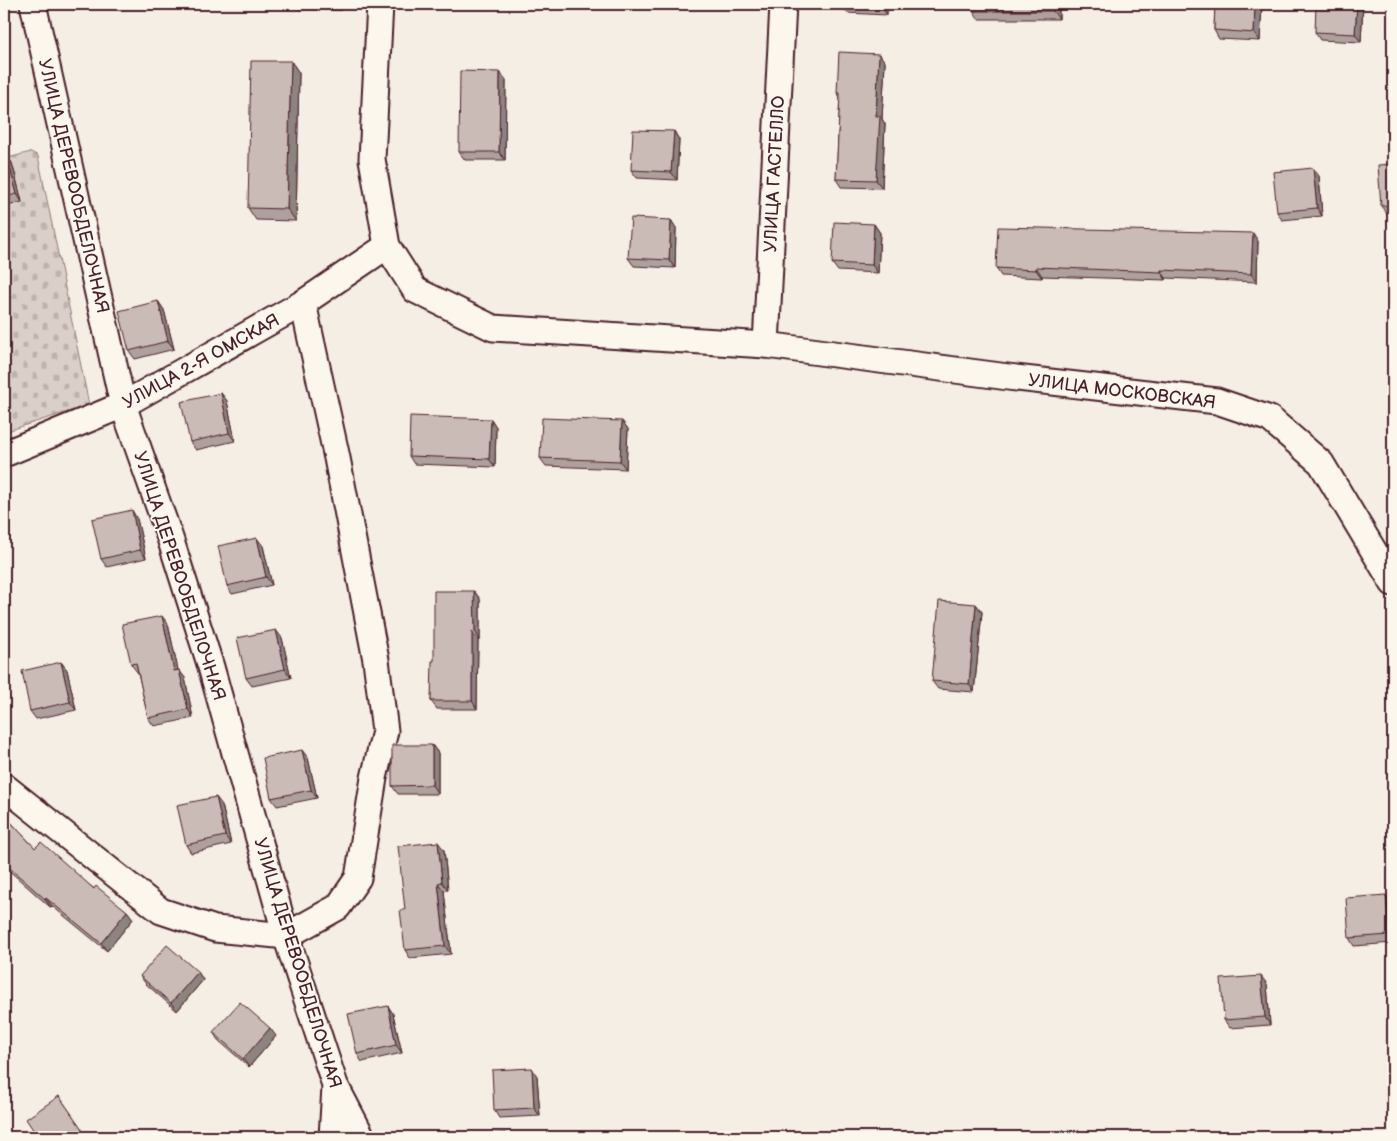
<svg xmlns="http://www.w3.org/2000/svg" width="1397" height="1141" font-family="'Balsamiq Sans',sans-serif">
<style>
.cemetery{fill:url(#cemetery-stones);stroke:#92787a}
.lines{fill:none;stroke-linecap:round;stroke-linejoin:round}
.street-casing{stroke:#4a1f2b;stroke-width:29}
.street{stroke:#fbf7ec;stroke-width:25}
.wall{fill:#aea19d;stroke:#4a1f2b}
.shaded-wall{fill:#8d837f;stroke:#4a1f2b}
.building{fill:#cabbb6;stroke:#4a1f2b}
.labels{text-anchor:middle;stroke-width:4;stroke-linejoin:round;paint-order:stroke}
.street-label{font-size:18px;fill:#4a1f2b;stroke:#fbf7ec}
</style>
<defs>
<pattern id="cemetery-stones" width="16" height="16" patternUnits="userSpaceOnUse" patternTransform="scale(1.25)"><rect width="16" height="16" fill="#dbd0c9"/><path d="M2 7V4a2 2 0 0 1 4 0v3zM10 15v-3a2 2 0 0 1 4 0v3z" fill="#bdb2ad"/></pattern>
</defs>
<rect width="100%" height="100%" fill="#f4eee4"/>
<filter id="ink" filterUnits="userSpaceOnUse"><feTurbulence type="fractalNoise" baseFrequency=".02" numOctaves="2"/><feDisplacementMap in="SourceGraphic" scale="10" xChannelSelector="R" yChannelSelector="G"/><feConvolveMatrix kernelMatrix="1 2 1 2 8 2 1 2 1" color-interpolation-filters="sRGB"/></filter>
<g filter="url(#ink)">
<polygon class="cemetery" points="31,152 38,156 89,405 4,432 4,159"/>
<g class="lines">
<g class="street-casing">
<g id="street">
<polyline points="33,4 123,405 170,538 211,667 286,936 335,1085 362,1137"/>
<polyline points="380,4 372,159 387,246 415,290 493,328 766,345 1008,377 1217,401 1270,419 1321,463 1393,583"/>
<polyline points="766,345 783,4"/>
<polyline points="4,454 123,405 303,303 387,246"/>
<polyline points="4,786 161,911 215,929 286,936 338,907 358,878 374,778 385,731 376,660 337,458 303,303"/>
<polyline points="332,1137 335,1087"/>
</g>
</g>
<use href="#street" class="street"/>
</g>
<g class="wall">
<polygon points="141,4 182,4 182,8 143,7"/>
<polygon points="294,4 341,4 341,10 298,9"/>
<polygon points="887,4 887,15 847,13 841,5"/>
<polygon points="1059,4 1059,19 978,19 973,11"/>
<polygon points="1215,4 1262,4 1260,41 1219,39 1214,30"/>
<polygon points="1363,4 1361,42 1320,40 1315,32"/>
<polygon points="879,54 885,62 882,119 885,124 882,188 841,187 836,179 840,97 837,93"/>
<polygon points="291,61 299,73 296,221 256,220 248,208"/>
<polygon points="500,72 506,80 505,160 465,160 459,152"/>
<polygon points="674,131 679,140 677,180 637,178 631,170"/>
<polygon points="4,149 5,155 6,155 12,163 22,202 4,207"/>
<polygon points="1393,164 1393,213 1387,214 1381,206"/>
<polygon points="1319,176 1322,216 1282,220 1277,212"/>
<polygon points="671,220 676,228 675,268 634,266 628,258"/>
<polygon points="874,224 880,233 878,273 838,271 832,263"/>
<polygon points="1258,241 1257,282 1166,278 1166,280 1042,276 1042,278 1001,276 996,268"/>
<polygon points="158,301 164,310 174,349 135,359 129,351"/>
<polygon points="221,393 227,401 235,441 196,450 190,442"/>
<polygon points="491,419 496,427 495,467 414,464 409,456"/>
<polygon points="622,421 628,429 626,469 546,466 540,458"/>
<polygon points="137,519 146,558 107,567 101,559"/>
<polygon points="263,546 272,585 232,594 227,586"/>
<polygon points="474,591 480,599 480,640 478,640 477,709 437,709 431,701 434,661"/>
<polygon points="976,604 982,612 974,692 938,689 932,681"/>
<polygon points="168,624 178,670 179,670 185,678 193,718 154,726 148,718 138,672 137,672 131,664"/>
<polygon points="282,638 291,678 252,686 246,678"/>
<polygon points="61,662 67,670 76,710 36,719 30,711"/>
<polygon points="432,745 438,753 438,794 398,794 392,786"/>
<polygon points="308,758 317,798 277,806 271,798"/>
<polygon points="222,805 231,844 191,853 186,845"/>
<polygon points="4,815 35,848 127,911 133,919 107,951 52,906 50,907 4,866"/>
<polygon points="444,850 448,890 444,891 451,954 410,958 405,950"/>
<polygon points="1386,895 1391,903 1393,930 1393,943 1354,946 1349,938"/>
<polygon points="198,972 203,980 177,1011 146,984 140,976"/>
<polygon points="1267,984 1270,1025 1230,1028 1224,1020"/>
<polygon points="388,1006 393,1014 402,1053 362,1062 357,1054"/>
<polygon points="213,1032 276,1036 249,1067 218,1040"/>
<polygon points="537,1076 540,1116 499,1118 494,1110"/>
<polygon points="59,1096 87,1137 38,1137"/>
</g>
<g class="shaded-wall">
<polygon points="336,4 341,4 341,10"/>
<polygon points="881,4 887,4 887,15 881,7"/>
<polygon points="1053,4 1059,4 1059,19 1053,11"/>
<polygon points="1255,4 1262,4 1260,41 1254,33"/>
<polygon points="1357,4 1363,4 1361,42 1355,34"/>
<polygon points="879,54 885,62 882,119 885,124 882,188 876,180 876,116"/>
<polygon points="291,61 299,73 296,221 287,209"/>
<polygon points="500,72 506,80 505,160 499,152"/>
<polygon points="674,131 679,140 677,180 671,172"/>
<polygon points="6,155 12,163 22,202 17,194"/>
<polygon points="1313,168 1319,176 1322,216 1317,208"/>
<polygon points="671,220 676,228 675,268 669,260"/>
<polygon points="874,224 880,233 878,273 872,265"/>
<polygon points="1253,233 1258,241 1257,282 1251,274"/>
<polygon points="1036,267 1042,276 1042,278 1036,270"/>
<polygon points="1161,270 1166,278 1166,280 1161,272"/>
<polygon points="158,301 164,310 174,349 168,341"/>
<polygon points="221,393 227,401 235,441 229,433"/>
<polygon points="491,419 496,427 495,467 489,459"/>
<polygon points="622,421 628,429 626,469 620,461"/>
<polygon points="132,510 137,519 146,558 140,550"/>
<polygon points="257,538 263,546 272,585 266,577"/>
<polygon points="474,591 480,599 480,640 475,631"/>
<polygon points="976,604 982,612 974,692 969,684"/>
<polygon points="162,616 168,624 180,679 174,671"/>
<polygon points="276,630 282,638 291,678 285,669"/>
<polygon points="472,632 478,640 477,709 472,701"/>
<polygon points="61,662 67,670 76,710 70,702"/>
<polygon points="179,670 185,678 193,718 188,709"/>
<polygon points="432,745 438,753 438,794 432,785"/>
<polygon points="302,750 308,758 317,798 311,790"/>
<polygon points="216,797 222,805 231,844 225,836"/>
<polygon points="438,842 444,850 448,890 442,882"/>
<polygon points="438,883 444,891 451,954 445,946"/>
<polygon points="1386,895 1391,903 1393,942 1389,935"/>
<polygon points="46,898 52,906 50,907 45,899"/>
<polygon points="127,911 133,919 107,951 101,943"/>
<polygon points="198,972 203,980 177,1011 171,1003"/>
<polygon points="1261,976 1267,984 1270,1025 1265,1017"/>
<polygon points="388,1006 393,1014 402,1053 396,1045"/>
<polygon points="270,1028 276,1036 249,1067 243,1059"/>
<polygon points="532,1068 537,1076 540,1116 534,1108"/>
</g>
<g class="building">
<polygon points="841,4 881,4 881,7 841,5"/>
<rect x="973" y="4" width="80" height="7"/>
<polygon points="1215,4 1255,4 1254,33 1214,30"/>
<polygon points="1316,4 1357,4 1355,34 1315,32"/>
<polygon points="839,52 879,54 876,116 880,116 876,180 836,179 840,93 837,93"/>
<polygon points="251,61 291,61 287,209 248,208"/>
<polygon points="460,71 500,72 499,152 459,152"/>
<polygon points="633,130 674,131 671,172 631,170"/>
<polygon points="6,155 17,194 4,197 4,156"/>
<polygon points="1393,164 1393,205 1381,206 1378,165"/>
<polygon points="1313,168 1317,208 1277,212 1273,172"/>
<polygon points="631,218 671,220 669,260 628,258"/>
<polygon points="834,222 874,224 872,265 832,263"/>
<polygon points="998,227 1253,233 1251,274 1161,270 1161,272 1036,267 1036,270 996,268"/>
<polygon points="158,301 168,341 129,351 119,311"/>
<polygon points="221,393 229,433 190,442 181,402"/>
<polygon points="410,416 491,419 489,459 409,456"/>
<polygon points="542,418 622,421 620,461 540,458"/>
<polygon points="132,510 140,550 101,559 92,519"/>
<polygon points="257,538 266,577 227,586 218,546"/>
<polygon points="434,591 474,591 475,631 472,632 472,701 431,701 432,661 434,661"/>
<polygon points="939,601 976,604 969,684 932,681"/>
<polygon points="162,616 174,671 179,670 188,709 148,718 136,663 131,664 122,624"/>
<polygon points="276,630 285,669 246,678 237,638"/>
<polygon points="61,662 70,702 30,711 22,671"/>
<polygon points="392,745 432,745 432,785 392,786"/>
<polygon points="302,750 311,790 271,798 263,758"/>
<polygon points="216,797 225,836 186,845 177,805"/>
<polygon points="4,815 35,848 41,842 94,889 96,886 127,911 101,943 46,898 45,899 4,863"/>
<polygon points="438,842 442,882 438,883 445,946 405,950 400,910 405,910 398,846"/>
<polygon points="1386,895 1389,935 1349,938 1346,898"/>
<polygon points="167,945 198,972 171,1003 140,976"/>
<polygon points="1261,976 1265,1017 1224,1020 1221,979"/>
<polygon points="240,1002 270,1028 243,1059 213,1032"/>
<polygon points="388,1006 396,1045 357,1054 348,1014"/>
<polygon points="532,1068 534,1108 494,1110 492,1070"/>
<polygon points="59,1096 82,1129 70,1137 38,1137 26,1119"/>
<polygon points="505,1133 506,1137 465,1137 465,1135"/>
</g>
</g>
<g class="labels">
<g class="street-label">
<text transform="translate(774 174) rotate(-87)" y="6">УЛИЦА ГАСТЕЛЛО</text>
<text transform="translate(74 186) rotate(77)" y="6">УЛИЦА ДЕРЕВООБДЕЛОЧНАЯ</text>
<text transform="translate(201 361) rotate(-29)" y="6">УЛИЦА 2-Я ОМСКАЯ</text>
<text transform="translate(1122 391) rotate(7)" y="6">УЛИЦА МОСКОВСКАЯ</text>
<text transform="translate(180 576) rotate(72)" y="6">УЛИЦА ДЕРЕВООБДЕЛОЧНАЯ</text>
<text transform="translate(298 963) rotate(73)" y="6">УЛИЦА ДЕРЕВООБДЕЛОЧНАЯ</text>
</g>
</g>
<rect width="1397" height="1141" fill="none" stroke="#fbf7ec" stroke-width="20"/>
<rect x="10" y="10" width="1377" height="1121" fill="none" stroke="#4a1f2b" stroke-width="2" filter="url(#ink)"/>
</svg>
